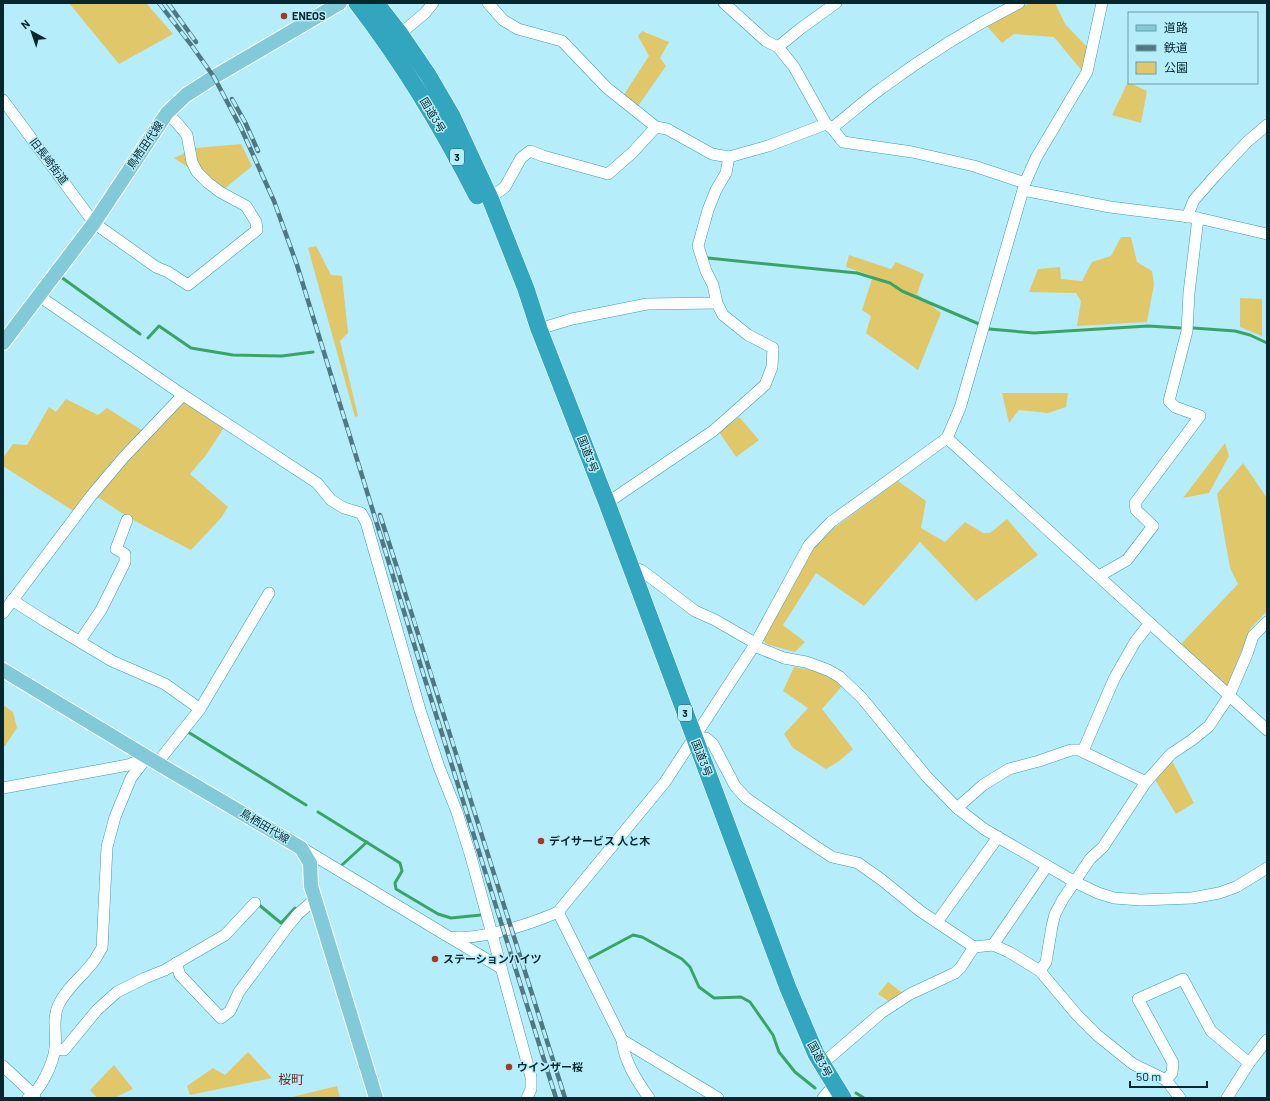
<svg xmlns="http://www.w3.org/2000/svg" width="1270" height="1101" font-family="Barlow,'Noto Sans JP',sans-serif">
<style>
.green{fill:#e0c76a}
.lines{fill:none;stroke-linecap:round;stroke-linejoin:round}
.stream{stroke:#3aa467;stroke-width:3}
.minor-casing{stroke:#379fb5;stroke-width:12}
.major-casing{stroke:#fff;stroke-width:16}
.highway-casing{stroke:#fff;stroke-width:18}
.minor{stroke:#fff;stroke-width:11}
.major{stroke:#83cad8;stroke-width:14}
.highway{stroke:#31a6be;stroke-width:17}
.rail-casing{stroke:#4e7882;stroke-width:4.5}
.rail{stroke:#b6edfa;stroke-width:3;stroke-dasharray:9;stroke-linecap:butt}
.poi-dot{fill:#a33a21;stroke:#b6edfa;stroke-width:1.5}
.labels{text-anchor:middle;stroke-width:3;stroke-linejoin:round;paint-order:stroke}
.shield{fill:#b6edfa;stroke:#3b626b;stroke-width:1}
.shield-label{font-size:10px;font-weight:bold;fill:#06272e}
.poi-label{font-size:11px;font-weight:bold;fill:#06272e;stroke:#b6edfa;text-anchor:start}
.street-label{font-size:11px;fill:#06272e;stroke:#b6edfa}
.quarter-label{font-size:13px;fill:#702d1d;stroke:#b6edfa}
</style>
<rect width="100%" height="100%" fill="#b6edfa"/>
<g class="green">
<polygon points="69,3 146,3 173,34 119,64"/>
<polygon points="1030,3 1055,3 1065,24 1087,47 1082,71 1054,37 1014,34 1002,43 985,24"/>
<polygon points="642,31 669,42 660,58 666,66 636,109 623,96 649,56 638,36"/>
<polygon points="1128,82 1147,91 1141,123 1112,115"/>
<polygon points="241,144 252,166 223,190 174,158 196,148"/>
<polygon points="1121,237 1131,237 1137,262 1152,271 1154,284 1147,322 1077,326 1081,301 1076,293 1029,292 1038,269 1060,267 1061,279 1082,281 1092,262 1111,256"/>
<polygon points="316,246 331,275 342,276 348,333 340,341 358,416 355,417 308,248"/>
<polygon points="849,255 891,269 896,262 924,274 917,294 941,313 918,370 866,333 871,316 862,310 873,276 846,267"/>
<polygon points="1240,298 1262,299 1262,336 1240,327"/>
<polygon points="1002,393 1068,393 1066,407 1048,413 1019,410 1009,423"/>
<polygon points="66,399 98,415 107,408 143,431 75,512 3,466 3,458 13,444 27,445 49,407 56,412"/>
<polygon points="185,400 225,426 206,455 190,474 228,507 221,518 191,550 131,519 96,496 149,436"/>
<polygon points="739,417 759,440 736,457 719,432"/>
<polygon points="1225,443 1229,456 1209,493 1183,498"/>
<polygon points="1243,463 1267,498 1267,611 1250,629 1228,688 1181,644 1238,584 1230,568 1217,494"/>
<polygon points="898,481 926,501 921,528 945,542 965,522 983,533 990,533 1007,519 1038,555 976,601 920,542 864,606 816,573 783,625 805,642 795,652 766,644 763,638 814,548 834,528"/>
<polygon points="794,667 817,671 843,685 822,709 853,749 839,761 826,769 793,748 784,734 808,708 783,691"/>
<polygon points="3,705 13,712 17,728 5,746 3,746"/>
<polygon points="1171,759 1194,803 1176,814 1154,778"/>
<polygon points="888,982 904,994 890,1002 878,994"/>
<polygon points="248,1052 272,1078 190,1095 187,1086 213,1068 225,1075"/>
<polygon points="114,1065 133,1089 114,1098 97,1098 90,1090"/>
<polygon points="337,1086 340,1098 288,1098"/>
</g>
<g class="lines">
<g class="stream">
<polyline points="708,258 857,273 890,283 902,291 979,324"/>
<polyline points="61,277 140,334"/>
<polyline points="1193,328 1235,331 1250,335 1267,343"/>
<polyline points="989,329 1034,333 1148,326 1181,328"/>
<polyline points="148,338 159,326 191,348 233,355 282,356 313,352"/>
<polyline points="187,733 188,732 306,805"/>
<polyline points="318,812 400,863 402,871 395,883 396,889 438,914 451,918 481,915"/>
<polyline points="342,865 367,842"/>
<polyline points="258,904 281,923 295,908"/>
<polyline points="590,958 633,935 642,937 682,959 690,967 699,987 714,998 741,997 750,1002 773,1035 779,1052 795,1072 815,1088"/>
<polyline points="856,1093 864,1098"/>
</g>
<g class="minor-casing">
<g id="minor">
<polyline points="488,3 503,20 518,29 562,41 607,88 656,127"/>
<polyline points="724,3 766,41 778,47 794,67 826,124 832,128 843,142 912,152 974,166 1025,183"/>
<polyline points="400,34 425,13 433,3"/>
<polyline points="778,47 800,29 836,3"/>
<polyline points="3,100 94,223 156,267 168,272 188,285 257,230 256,222 246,206 220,192 207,182 197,172 192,162 187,135 178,124 167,113"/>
<path d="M832,128C849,115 865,100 882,88C925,56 971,27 1019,3"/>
<polyline points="1023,190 1110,207 1198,218 1267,234"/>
<polyline points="490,198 505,187 521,158 530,151 543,156 608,174 632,153 656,127 667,129 712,154 729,157 768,146 826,124"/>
<polyline points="1187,217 1194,200 1215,176 1247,142 1267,125"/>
<polyline points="39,296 183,395 317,483 331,500 344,508 361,513 366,522 420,710 439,767 457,812 471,857 531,1077 531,1089 527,1098"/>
<polyline points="539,329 572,319 647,304 717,303"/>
<polyline points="947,438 1267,730"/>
<polyline points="607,503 713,431 765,385 772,367 773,348 748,335 723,315 717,303 713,285 706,271 698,246 708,210 716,190 726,173 729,157"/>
<polyline points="631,567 641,570 695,611 715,620 755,643"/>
<polyline points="1099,576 1127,560 1153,526 1136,510 1135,503 1200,416 1175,407 1169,401 1187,331 1189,293 1198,218"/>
<polyline points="12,600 45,621 112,661 165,684 200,709"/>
<polyline points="3,613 91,496 124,457 183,395"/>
<polyline points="80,641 101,610 125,562 125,554 116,549 127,520"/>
<polyline points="754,646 784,658 806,662 828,670 840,677 861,697 927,777 957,808 984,829 1075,882 1098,893 1114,898 1141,900 1192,898 1219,893 1236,887 1267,868"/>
<polyline points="694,738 706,738 713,744 735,786 746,798 809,842 832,857 858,863 882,880 920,911 974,947 993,945 1009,952 1040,971 1077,1015 1097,1035 1133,1064 1166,1080 1180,1098"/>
<polyline points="1083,751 1114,679 1135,642 1150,623"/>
<polyline points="158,762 200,709 269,593"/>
<polyline points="3,788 128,765 147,757"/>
<polyline points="957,808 983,785 1009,769 1039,761 1071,750 1079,750 1146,782"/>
<path d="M302,848L449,937C478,941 531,924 558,912L665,782L754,646L809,545L831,522L947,438L960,408L1025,183L1036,158L1087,72L1102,3"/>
<polyline points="558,912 622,1040 718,1098"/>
<polyline points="937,922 998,837"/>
<polyline points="451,938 501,968"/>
<polyline points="993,945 1047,866"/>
<polyline points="176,963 180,975 221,1018 230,1011 239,992 288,926 298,914 315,899"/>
<polyline points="1040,971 1046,962 1052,926 1055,914 1063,899 1090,859 1103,847 1146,782 1171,754 1192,740 1209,726 1229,696 1247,654 1253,636 1267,622"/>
<path d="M622,1040C624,1061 637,1081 649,1098"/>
<polyline points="55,1049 64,1050 97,1010 117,992 145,978 165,970 225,935 255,903"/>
<polyline points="822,1064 881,1013 910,994 955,973 961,967 974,947"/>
<polyline points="3,1066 34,1095 35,1098"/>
<polyline points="1166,1080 1172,1073 1173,1063 1138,999 1183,979 1211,1031 1249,1063"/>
<path d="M28,1098C41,1091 53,1063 55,1049C57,1034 52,1020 58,1006C66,988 82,977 94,961C97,957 99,952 102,948L107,847L115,817L131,778L147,757"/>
<polyline points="823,1098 834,1085"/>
<polyline points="1227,1098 1249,1063 1267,1040"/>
</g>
</g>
<g class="major-casing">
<g id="major">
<polyline points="3,343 94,223 167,113 186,95 214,77 340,3"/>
<polyline points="3,670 147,757 301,848 310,863 311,886 376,1098"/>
</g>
</g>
<g class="highway-casing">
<g id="highway">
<path d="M357,3C404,64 442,127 477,196"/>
<polyline points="376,3 400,34 428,75 452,116 490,198 526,289 539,329 607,503 788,988 816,1054 843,1098"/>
</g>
</g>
<use href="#minor" class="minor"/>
<use href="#major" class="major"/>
<use href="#highway" class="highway"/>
<g class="rail-casing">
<g id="rail">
<polyline points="159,3 192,46 214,77 241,128 274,201 297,265 418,657 556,1098"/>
<polyline points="168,3 196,42"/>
<polyline points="232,99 245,122 258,151"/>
<path d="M380,515C443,709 503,904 565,1098"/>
</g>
</g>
<use href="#rail" class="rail"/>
</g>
<g class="poi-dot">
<circle cx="284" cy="16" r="4"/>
<circle cx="541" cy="841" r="4"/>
<circle cx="435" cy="959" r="4"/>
<circle cx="509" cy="1067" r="4"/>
</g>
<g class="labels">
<g class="shield">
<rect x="450" y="149" width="14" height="16" rx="3"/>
<rect x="678" y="705" width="14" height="16" rx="3"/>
</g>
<g class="shield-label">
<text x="457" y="161">3</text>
<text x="685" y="717">3</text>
</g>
<g class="poi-label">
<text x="292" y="20">ENEOS</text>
<text x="549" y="845">デイサービス 人と木</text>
<text x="443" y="963">ステーションハイツ</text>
<text x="517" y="1071">ウインザー桜</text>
</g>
<g class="street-label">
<text transform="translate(433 115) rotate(59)" y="4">国道3号</text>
<text transform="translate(145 145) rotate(-56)" y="4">鳥栖田代線</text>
<text transform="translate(49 161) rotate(53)" y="4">旧長崎街道</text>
<text transform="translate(588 454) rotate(69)" y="4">国道3号</text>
<text transform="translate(702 758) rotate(69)" y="4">国道3号</text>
<text transform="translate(265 826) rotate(31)" y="4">鳥栖田代線</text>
<text transform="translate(820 1059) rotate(62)" y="4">国道3号</text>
</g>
<g class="quarter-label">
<text x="291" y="1084">桜町</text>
</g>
</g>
<rect width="1270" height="1101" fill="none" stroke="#06272e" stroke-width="8"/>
<rect x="1128" y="12" width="130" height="72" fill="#b6edfa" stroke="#709ea8"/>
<rect x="1136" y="25" width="20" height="6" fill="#83cad8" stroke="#709ea8"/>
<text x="1164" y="32" font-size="12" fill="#06272e">道路</text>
<rect x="1136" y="45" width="20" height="6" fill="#4e7882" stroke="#709ea8"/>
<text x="1164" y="52" font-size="12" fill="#06272e">鉄道</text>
<rect x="1136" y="62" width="20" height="12" fill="#e0c76a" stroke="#709ea8"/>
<text x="1164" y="72" font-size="12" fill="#06272e">公園</text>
<g transform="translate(32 32) rotate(320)" stroke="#b6edfa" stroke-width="3" paint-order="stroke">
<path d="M0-3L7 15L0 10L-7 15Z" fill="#06272e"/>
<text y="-6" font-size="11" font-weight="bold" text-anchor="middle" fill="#06272e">N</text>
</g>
<path d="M1130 1081v6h77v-6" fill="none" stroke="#06272e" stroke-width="2"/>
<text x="1136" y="1081" font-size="12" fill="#06272e" stroke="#b6edfa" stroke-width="3" paint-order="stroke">50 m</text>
</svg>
